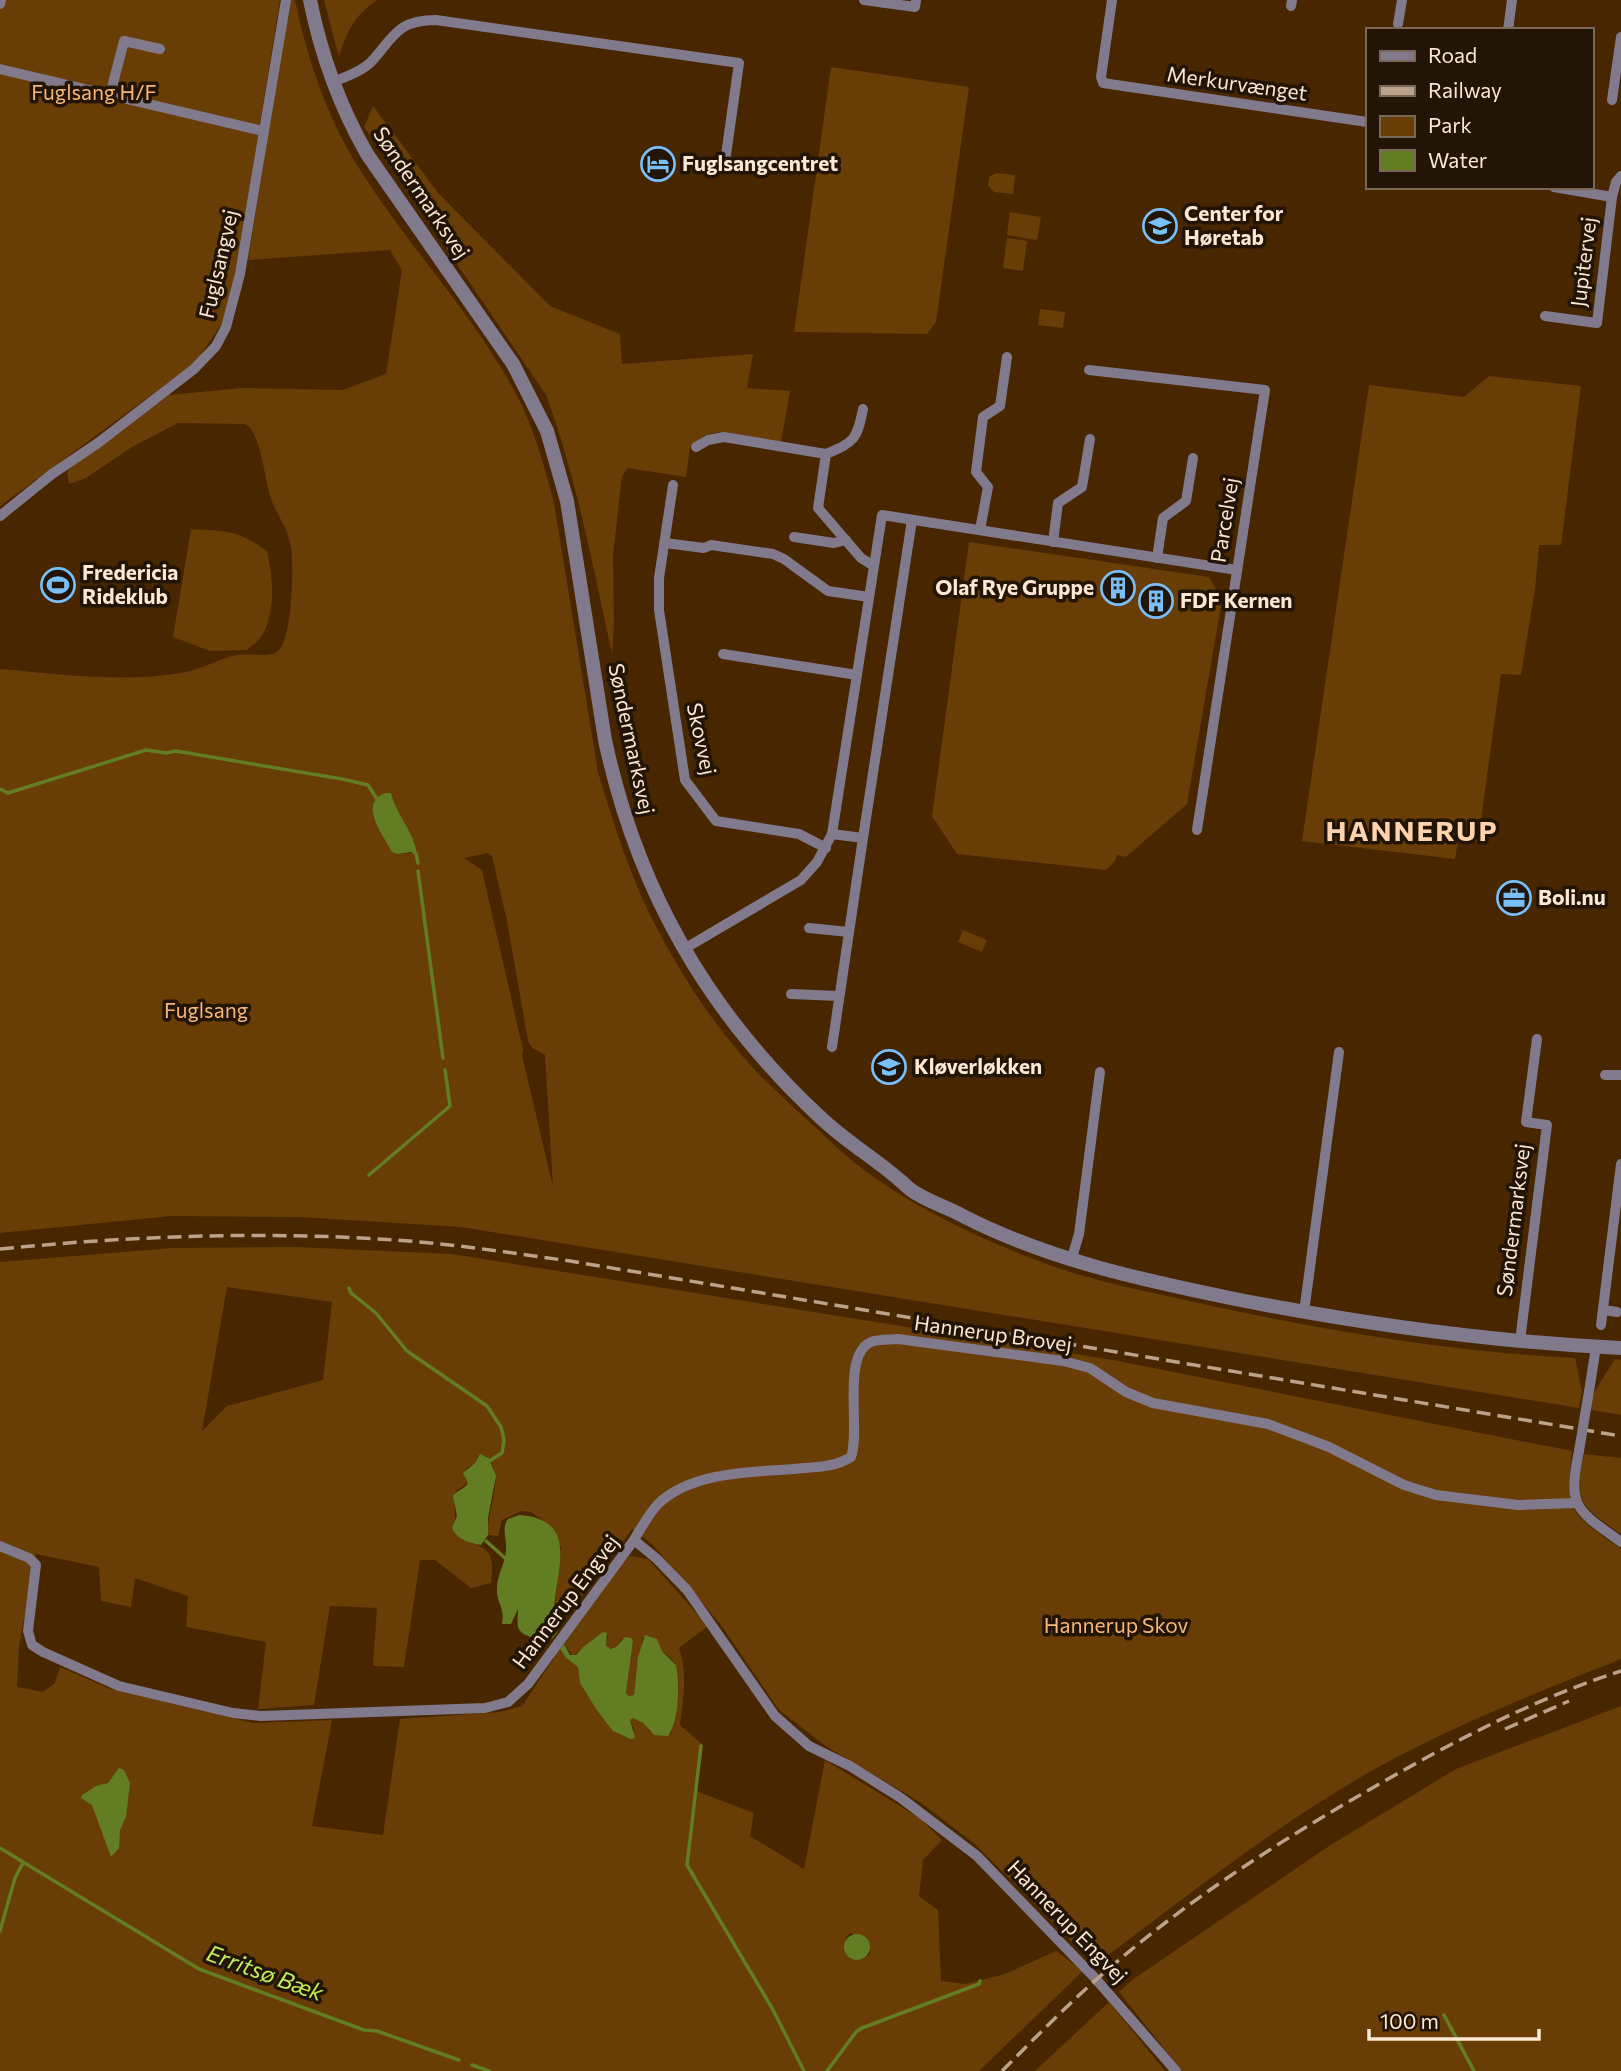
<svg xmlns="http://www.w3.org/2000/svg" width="1621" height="2071" font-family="Commissioner,sans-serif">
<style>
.green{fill:#693d06;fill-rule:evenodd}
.water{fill:#637d22}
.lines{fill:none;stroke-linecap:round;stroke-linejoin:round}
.stream{stroke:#637d22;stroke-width:3.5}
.minor{stroke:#81798c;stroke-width:10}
.tertiary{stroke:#81798c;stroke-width:14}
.rail{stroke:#bca288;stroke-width:3.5;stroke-dasharray:14 7;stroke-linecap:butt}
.minor-bridge{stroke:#81798c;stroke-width:10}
.labels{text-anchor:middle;stroke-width:7;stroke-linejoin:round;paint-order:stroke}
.street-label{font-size:21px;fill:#fce7d3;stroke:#221406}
.park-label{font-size:21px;fill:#f6b779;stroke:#221406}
.poi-label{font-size:21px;font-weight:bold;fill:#fce7d3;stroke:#221406;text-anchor:start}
.water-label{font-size:23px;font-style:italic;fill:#c1ed5a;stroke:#221406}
.district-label{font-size:28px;font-weight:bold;letter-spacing:2px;fill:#fdd3ad;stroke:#221406}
</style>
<rect width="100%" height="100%" fill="#472600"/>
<g class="green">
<polygon points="0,0 280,0 236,273 221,325 195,363 0,506"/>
<path d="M290,0H295C306,53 324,108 351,155C400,238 470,308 515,392C534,427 544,465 554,503L598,772C615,828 632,883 660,934C681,973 706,1013 735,1047C758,1076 787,1101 814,1126C827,1138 841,1152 855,1163C910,1207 992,1245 1058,1268C1112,1286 1170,1296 1226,1309C1340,1333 1458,1352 1575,1358L1582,1392L1579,1408L461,1227L300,1217L171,1216L0,1233V669C60,674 121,683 181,673C201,670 217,659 237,655C249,652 269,659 278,651C292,641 294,566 291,548C289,529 277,516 271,499C264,476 263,448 250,427L245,424L178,423L132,447L86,478L69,484L67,472L71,467L169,395L242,388L343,390L386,374L402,270L390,250L248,260ZM391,794L413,853L398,854ZM488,853L492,856L507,921L528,1041L532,1048L545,1055L553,1187L522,1055L523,1050L482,870L464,858Z"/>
<path d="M324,0H377C355,15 346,32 339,57Z"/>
<polygon points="831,67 969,87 936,322 927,334 794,332"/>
<path d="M373,106L439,194L550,306L620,334L622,364L753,354L747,388L790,391L781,442L719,432L705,435L690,447L686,477L628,468L622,476L613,555L614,623L612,654C593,567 577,479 546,395L364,127Z"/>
<polygon points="996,173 1015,175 1013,194 994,192 988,186 989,177"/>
<polygon points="1010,212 1041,217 1037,240 1007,235"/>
<polygon points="1007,238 1027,241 1023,271 1003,268"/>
<polygon points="1040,309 1065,312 1063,328 1038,325"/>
<polygon points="1489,376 1581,386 1561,545 1539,545 1535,589 1521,675 1501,674 1478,842 1458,840 1455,859 1302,841 1369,385 1464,397"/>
<path d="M191,529C226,531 238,530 267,551C273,577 276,610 263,634C260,640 252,645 247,650L210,651L173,637Z"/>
<polygon points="969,542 1209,577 1222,600 1187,804 1126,857 1117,855 1115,861 1106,870 957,854 932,816"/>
<polygon points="963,930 987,940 982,952 958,942"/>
<path d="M296,1247L452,1254L1113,1360L1572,1451C1565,1515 1572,1514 1621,1549V1659C1546,1689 1469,1719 1397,1757C1289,1814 1193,1892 1095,1965L975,1844L920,1802L827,1747L779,1710L721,1625L652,1544L632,1529L570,1612L555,1603L561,1548L551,1526L531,1512L521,1511L502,1520L498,1536L488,1535C486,1510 506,1478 487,1456H478L475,1463L466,1469L464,1476L468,1483L456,1491C453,1505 456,1518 455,1533C482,1552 496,1541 491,1583L471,1588L435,1560H420L404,1667L373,1666L377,1608L330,1606L314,1705L258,1709L266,1642L186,1627L188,1596L135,1578L131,1607L101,1601L99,1567L36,1554L19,1646L17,1687L43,1692L55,1683L60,1667L108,1688L253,1723L332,1720L312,1826L383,1835L400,1719L500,1712L522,1706L560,1649L566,1658L578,1667L580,1683L596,1709L616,1733L630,1739L634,1730L630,1720L633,1718L643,1723L650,1732L671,1734C676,1721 683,1673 674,1662C667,1653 653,1645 643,1637L634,1695L629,1696L626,1693L633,1641L622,1639L616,1647L609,1649L606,1644L608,1636L603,1632L573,1656L564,1644L623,1561L630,1556L648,1559L708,1626L679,1648C688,1674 683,1699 680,1725L703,1745L696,1791L754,1813L750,1836L804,1869L825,1760L921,1819L942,1840L923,1860L919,1896L938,1910L941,1981L966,1984L1005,1974L1056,1951L1083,1971L979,2071H0V1262L173,1248ZM227,1287L332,1302L323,1380L227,1406L202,1431ZM851,1933L870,1945V1954L862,1960L845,1943L846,1937Z"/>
<polygon points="1615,1359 1621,1360 1621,1415 1591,1410 1593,1394"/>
<path d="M1584,1454L1621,1458V1534C1581,1506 1573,1503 1584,1454Z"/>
<polygon points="1621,1706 1621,2071 1182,2071 1119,1992 1132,1980 1329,1846 1456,1769"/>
<polygon points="1109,2002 1165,2071 1034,2071 1035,2071"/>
</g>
<g class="water">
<path d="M385,793H391C396,815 416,834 417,856L411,852L398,854L392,852C383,834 358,804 385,793Z"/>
<path d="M480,1454L489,1458L496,1476L488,1518V1535L481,1545C470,1543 456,1539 452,1528L457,1516L453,1496C457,1490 465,1489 468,1483L463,1473L475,1463Z"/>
<path d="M519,1515C593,1520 542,1592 557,1633L551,1640C541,1638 522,1639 518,1627C517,1622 518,1614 518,1609L511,1624H502C505,1608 498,1606 497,1592C496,1575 505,1566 506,1550C507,1538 501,1529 508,1519Z"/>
<path d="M603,1632L607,1633L606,1645L610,1649L616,1647L625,1637L631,1638L633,1641L626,1693L629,1696L634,1695L638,1657L645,1635L657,1639L662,1651L676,1665C680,1681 679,1723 668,1736L654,1735L643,1723L633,1718L630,1720L635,1738L630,1739L613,1731L596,1709L580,1683L578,1667L566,1658L560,1649L564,1644L570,1655H576L583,1647Z"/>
<polygon points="119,1768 124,1770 130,1783 126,1817 120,1830 119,1848 111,1857 92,1805 81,1798 82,1795 96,1786 108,1783"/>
<circle cx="857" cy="1947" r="13"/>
</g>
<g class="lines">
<g class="stream">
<polyline points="0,789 8,793 146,750 166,753 176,751 342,779 368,785 377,799"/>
<polyline points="416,854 418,863"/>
<polyline points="418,871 443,1058"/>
<polyline points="369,1175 450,1106 445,1070"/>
<polyline points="349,1288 351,1293 376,1313 407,1351 487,1406 501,1427 504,1440 502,1453 491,1460"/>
<polyline points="486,1541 505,1558"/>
<polyline points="701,1746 687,1865 772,2008 804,2071"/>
<polyline points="0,1848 199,1969 364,2030 377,2031 459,2060"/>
<polyline points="0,1931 15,1878 23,1863"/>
<polyline points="1444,2015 1474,2071"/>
<polyline points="472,2065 489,2071"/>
<polyline points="827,2071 856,2032 862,2028 979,1984 980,1981"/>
</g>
<g class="minor">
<polyline points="864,0 915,7 916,0"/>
<polyline points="1112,0 1101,77 1103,83 1367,122"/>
<polyline points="0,4 1,0"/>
<polyline points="1291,6 1292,0"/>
<polyline points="1398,24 1402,0"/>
<polyline points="1508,30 1512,0"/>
<polyline points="0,69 263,131"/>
<path d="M333,82C345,77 361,72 371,62C394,37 397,20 436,20L739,63L725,162"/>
<polyline points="110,95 124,41 160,49"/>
<polyline points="1612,100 1621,37"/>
<polyline points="1554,187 1612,197"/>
<polyline points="1545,316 1597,323 1612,197 1616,182 1621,176"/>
<polyline points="1089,370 1265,390 1197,830"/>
<path d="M863,409C857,440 854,442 826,454L818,508L861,558L874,566"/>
<polyline points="696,447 708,440 724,437 826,454"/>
<polyline points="673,485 659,578 659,610 685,780 716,821 799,834 826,848"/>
<polyline points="0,516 52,474 98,443 194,369 216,346 226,327 240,274 286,0"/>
<polyline points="980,530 988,487 976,472 983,417 1000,406 1007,357"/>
<polyline points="794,537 834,543 846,540"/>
<polyline points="1053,542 1058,503 1082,487 1090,439"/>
<polyline points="665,543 704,548 711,545 773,554 784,559 828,591 869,597"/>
<polyline points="1157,558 1163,518 1186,501 1193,458"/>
<polyline points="723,654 857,675"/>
<polyline points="863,838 912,520"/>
<polyline points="809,928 849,932"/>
<polyline points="684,949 801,880 817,862 832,834 882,515 1237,570"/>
<polyline points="791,994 839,996"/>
<polyline points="832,1047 863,838 832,834"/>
<polyline points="1605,1075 1621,1075"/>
<polyline points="1071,1261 1079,1234 1100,1072"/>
<polyline points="1603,1310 1617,1312"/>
<polyline points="1304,1312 1339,1052"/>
<polyline points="1601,1325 1621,1164"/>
<polyline points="1520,1341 1547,1125 1526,1122 1537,1039"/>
<polyline points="1590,1385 1596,1347"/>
<path d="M1579,1451C1567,1508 1577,1510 1621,1542"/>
<path d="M634,1540C641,1528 648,1515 658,1504C691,1472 750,1472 793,1469C813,1467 834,1468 851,1457C861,1430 841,1355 871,1342C879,1339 889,1340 898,1339L1063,1361L1090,1368L1126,1392L1153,1403L1268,1424L1329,1447L1404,1485L1436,1495L1518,1505L1576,1503"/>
<polyline points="0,1546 29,1558 36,1565 28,1631 32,1645 43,1652 119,1686 233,1713 261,1716 485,1708 508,1702 528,1684 634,1540 657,1559 687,1590 775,1716 809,1746 850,1766 901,1798 977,1856 1094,1977 1176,2071"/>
</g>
<path class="tertiary" d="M310,0C321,55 339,105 367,154L513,364L547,431L567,501L605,740C637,890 708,1013 820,1117C844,1140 871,1156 896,1177C901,1181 906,1186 911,1190C926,1201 947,1207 963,1216C1049,1260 1142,1280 1235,1299C1362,1324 1491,1342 1621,1348"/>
<g class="rail">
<path d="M0,1249C131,1236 264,1231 395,1240C454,1244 512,1253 570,1261L1621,1436"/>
<polyline points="1505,1729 1569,1701"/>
<path d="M1002,2071C1038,2035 1074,1998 1113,1965C1196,1894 1286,1837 1381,1783C1458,1739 1537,1698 1621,1671"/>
</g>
<polyline class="minor-bridge" points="1579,1451 1590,1385"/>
</g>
<defs>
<g id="hotel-ring" transform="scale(1.75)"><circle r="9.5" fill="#221406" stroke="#79bff8" stroke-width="1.5"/><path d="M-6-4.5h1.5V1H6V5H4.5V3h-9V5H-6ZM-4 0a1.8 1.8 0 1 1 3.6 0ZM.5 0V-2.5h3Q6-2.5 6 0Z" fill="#79bff8"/></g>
<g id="school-ring" transform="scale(1.75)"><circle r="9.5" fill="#221406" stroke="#79bff8" stroke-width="1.5"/><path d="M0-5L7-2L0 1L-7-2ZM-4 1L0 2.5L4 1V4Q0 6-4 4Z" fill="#79bff8"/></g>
<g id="stadium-ring" transform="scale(1.75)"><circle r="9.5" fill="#221406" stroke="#79bff8" stroke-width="1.5"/><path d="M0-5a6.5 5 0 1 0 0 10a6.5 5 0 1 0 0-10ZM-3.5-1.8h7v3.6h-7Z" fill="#79bff8"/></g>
<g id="building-ring" transform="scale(1.75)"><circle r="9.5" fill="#221406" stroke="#79bff8" stroke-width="1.5"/><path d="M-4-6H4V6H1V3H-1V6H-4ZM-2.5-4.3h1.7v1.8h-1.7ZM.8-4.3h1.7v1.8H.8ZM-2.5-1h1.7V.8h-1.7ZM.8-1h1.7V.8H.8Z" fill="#79bff8"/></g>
<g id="office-ring" transform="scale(1.75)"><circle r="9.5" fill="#221406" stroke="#79bff8" stroke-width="1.5"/><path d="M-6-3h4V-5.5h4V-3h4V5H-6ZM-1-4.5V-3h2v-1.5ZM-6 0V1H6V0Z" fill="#79bff8"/></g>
</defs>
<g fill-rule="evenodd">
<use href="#hotel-ring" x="658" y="164"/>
<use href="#school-ring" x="1160" y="226"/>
<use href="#stadium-ring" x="58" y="585"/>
<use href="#building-ring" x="1118" y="588"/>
<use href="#building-ring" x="1156" y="601"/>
<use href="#office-ring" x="1514" y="898"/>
<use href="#school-ring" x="889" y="1067"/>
</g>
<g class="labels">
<g class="street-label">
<text transform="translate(1237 84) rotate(8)" y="7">Merkurvænget</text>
<text transform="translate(421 193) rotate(56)" y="7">Søndermarksvej</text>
<text transform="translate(1584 262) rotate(-83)" y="7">Jupitervej</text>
<text transform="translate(219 264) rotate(-77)" y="7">Fuglsangvej</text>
<text transform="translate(1225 520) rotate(-81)" y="7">Parcelvej</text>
<text transform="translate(631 739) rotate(78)" y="7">Søndermarksvej</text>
<text transform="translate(701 739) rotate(78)" y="7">Skovvej</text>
<text transform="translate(1514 1220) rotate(-83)" y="7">Søndermarksvej</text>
<text transform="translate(993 1334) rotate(8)" y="7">Hannerup Brovej</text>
<text transform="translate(566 1602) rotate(-53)" y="7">Hannerup Engvej</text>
<text transform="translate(1067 1922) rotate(46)" y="7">Hannerup Engvej</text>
</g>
<g class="park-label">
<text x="94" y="100">Fuglsang H/F</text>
<text x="206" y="1018">Fuglsang</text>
<text x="1116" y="1633">Hannerup Skov</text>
</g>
<g class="poi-label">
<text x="682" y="171">Fuglsangcentret</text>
<text x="1184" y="221">Center for<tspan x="1184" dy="24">Høretab</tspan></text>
<text x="82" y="580">Fredericia<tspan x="82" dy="24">Rideklub</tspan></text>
<text x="1094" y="595" text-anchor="end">Olaf Rye Gruppe</text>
<text x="1180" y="608">FDF Kernen</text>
<text x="1538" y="905">Boli.nu</text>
<text x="914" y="1074">Kløverløkken</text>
</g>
<g class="water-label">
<text transform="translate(265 1973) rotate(20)" y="8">Erritsø Bæk</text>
</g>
<g class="district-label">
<text x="1412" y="841">HANNERUP</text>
</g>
</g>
<rect x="1366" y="28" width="228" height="161" fill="#221406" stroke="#796858" stroke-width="2"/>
<rect x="1380" y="51" width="35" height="10" fill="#81798c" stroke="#796858" stroke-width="2"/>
<text x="1428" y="63" font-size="21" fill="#fce7d3">Road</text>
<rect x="1380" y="86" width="35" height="10" fill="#bca288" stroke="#796858" stroke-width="2"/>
<text x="1428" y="98" font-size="21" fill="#fce7d3">Railway</text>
<rect x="1380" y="116" width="35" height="21" fill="#693d06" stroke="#796858" stroke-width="2"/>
<text x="1428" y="133" font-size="21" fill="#fce7d3">Park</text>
<rect x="1380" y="150" width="35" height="21" fill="#637d22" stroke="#796858" stroke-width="2"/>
<text x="1428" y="168" font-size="21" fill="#fce7d3">Water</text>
<path d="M1369 2029v10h170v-10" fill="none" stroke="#fce7d3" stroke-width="3.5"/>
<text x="1380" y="2029" font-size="21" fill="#fce7d3" stroke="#221406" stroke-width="5" paint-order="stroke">100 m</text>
</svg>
